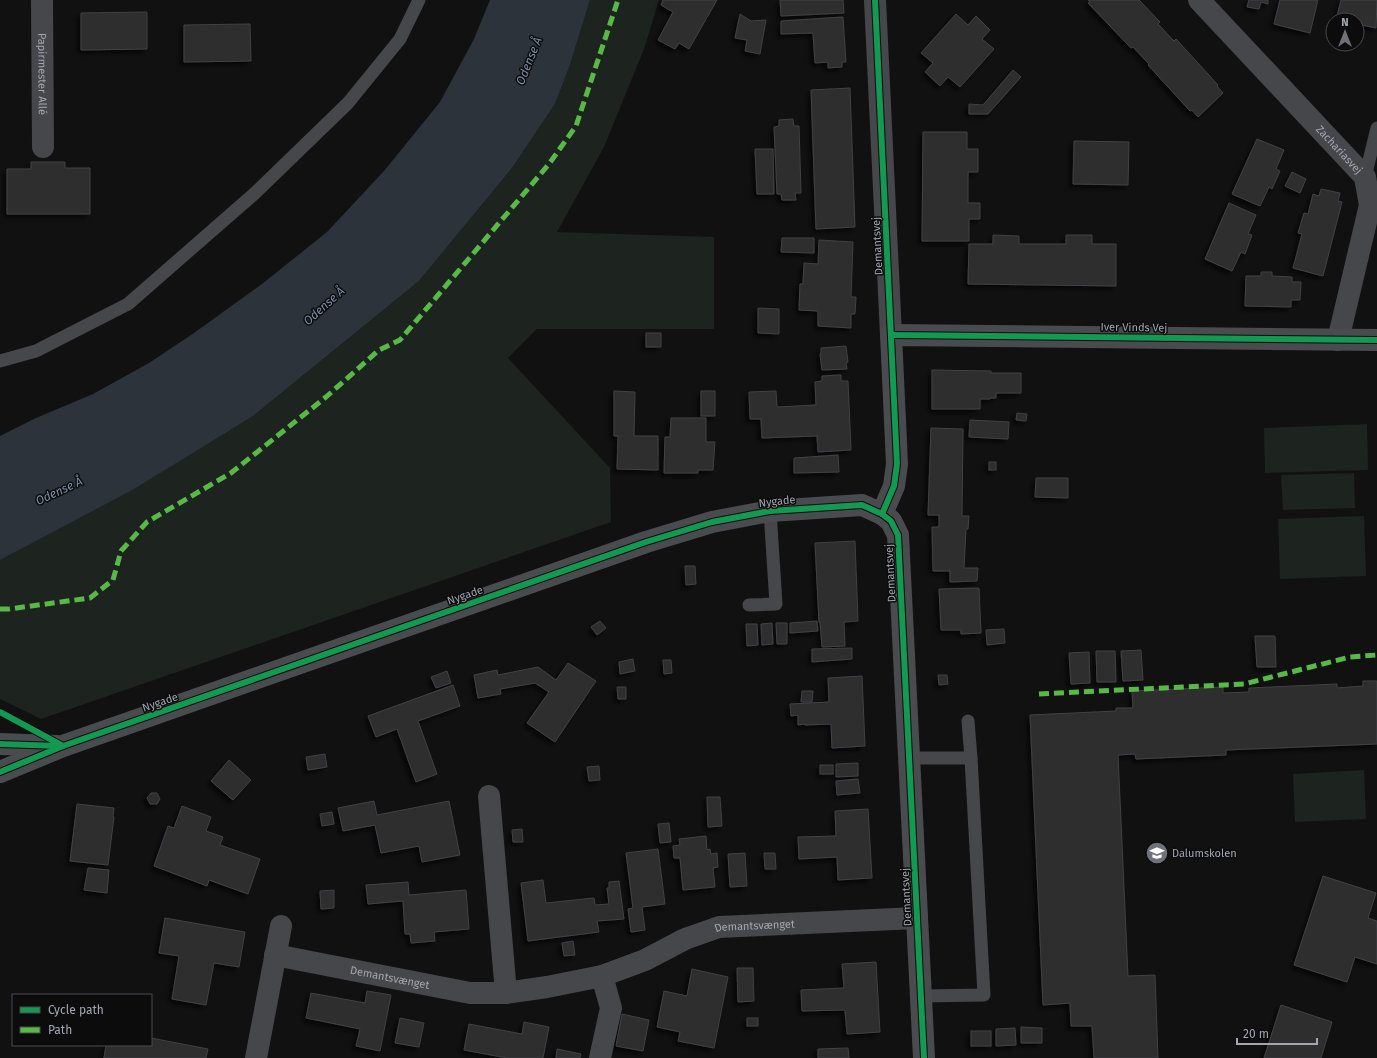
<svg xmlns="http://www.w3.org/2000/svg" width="1377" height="1058" font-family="'Fira Sans',sans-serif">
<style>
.green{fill:#1d231f}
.water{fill:#2c333a}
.building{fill:#2d2d2f;stroke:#414245;filter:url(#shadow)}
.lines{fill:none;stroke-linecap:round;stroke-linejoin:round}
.lane{stroke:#46474a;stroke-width:13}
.street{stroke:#46474a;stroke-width:22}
.secondary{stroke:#4a4b4e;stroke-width:22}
.quiet{stroke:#58b947;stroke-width:5;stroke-dasharray:10 5;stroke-linecap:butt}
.cycleway-casing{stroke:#0c0c0d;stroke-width:8}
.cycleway{stroke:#139951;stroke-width:6}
.labels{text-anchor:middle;stroke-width:3;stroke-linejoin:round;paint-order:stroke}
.street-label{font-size:11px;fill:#a3a6b2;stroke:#0c0c0d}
.poi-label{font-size:11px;fill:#a3a6b2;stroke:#0c0c0d;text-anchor:start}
.water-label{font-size:12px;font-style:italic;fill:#7c90ab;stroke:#0c0c0d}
</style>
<defs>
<filter id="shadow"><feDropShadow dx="-3.5" dy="3.5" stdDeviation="2" flood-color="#0009"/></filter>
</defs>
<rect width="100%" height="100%" fill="#111112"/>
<g class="green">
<polygon points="590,0 659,0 644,49 604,147 557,232 714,237 714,329 537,329 508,358 610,468 611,522 41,719 0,699 0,560 253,416 419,281 512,168 555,104 570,65"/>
<polygon points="1367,424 1368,470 1265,473 1264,428"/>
<polygon points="1354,473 1355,508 1283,510 1281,475"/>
<polygon points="1364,516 1366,576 1280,579 1278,519"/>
<polygon points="1364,770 1366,819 1295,822 1293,774"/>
</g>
<polygon class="water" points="490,0 590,0 570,65 555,104 512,168 419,281 253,416 134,489 0,560 0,436 36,418 93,394 149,363 194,333 262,284 327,232 384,171 440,102 474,39"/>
<g class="building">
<polygon points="663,0 717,0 689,49 679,43 675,49 658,40 673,12 661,5"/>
<polygon points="780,0 843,0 844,13 781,16"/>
<polygon points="1088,0 1139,0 1160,22 1158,24 1174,41 1176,39 1218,85 1217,86 1223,93 1198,117 1192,110 1190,111 1148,65 1149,64 1133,47 1131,48 1088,3 1090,2"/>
<polygon points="1249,0 1268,0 1268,4 1261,2 1259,9 1247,7"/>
<polygon points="1280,0 1318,0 1310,33 1274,24"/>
<polygon points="1341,0 1377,0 1376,28 1357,24 1357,20 1336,20"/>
<polygon points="147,12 147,49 81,50 81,13"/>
<polygon points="740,14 751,21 766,20 760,54 745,51 747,40 735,38"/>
<polygon points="956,14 968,25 976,16 990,30 982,39 994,49 960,87 948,77 940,86 925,72 933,63 921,53"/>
<polygon points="843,17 846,62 842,62 842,67 828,68 828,62 815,63 813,33 781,34 781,21"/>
<polygon points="250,24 251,61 184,62 184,25"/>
<polygon points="1013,70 1021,77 988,114 969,114 969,104 983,105"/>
<polygon points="850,88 855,227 816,229 811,90"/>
<polygon points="793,119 794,126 799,126 801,193 795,193 796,200 782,200 781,194 777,194 774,127 779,126 779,120"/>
<polygon points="923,132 967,132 967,149 978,149 978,172 968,172 968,203 980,203 980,219 969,219 969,241 922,241"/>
<polygon points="1257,139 1284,150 1276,169 1280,171 1272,189 1269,187 1260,206 1232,194"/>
<polygon points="1074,141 1129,142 1128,185 1073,184"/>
<polygon points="755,149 773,149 774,194 757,194"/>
<polygon points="31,162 65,162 65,168 90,168 90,214 7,214 7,169 31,169"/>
<polygon points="1292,172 1306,179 1300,193 1285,186"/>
<polygon points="1321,189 1340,193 1338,201 1342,202 1323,276 1293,268 1302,234 1298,233 1304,213 1308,214 1313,194 1319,196"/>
<polygon points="1229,203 1256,215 1248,234 1252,235 1245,254 1241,252 1232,271 1205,259"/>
<polygon points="993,235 1019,236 1019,244 1066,244 1066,235 1092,235 1092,244 1116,244 1116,286 968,284 969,244 993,244"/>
<polygon points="782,238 814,238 814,253 781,252"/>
<polygon points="819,240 853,242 851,297 856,297 855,314 851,314 851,328 818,326 818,311 799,310 800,284 803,284 804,263 818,264"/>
<polygon points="1261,272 1272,272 1272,276 1292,277 1292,282 1301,282 1300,300 1291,300 1291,307 1245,306 1246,276 1261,276"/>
<polygon points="758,308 779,309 779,334 758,333"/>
<rect x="646" y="333" width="15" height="14"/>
<polygon points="846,346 848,362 846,363 847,369 822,370 820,354 821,353 821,348"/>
<polygon points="932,370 991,371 991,373 1021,373 1021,393 996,393 996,398 990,398 990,399 980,399 980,409 932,409"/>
<polygon points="841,375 841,381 848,381 851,450 818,452 817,436 762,438 761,419 750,419 749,392 776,391 777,407 816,405 815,382 822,381 822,376"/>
<polygon points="614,391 635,392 634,436 658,436 658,470 617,469 618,436 614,436"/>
<rect x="701" y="391" width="14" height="25"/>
<polygon points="1017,413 1027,414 1026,421 1016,420"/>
<polygon points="671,418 706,418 706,442 715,442 713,470 698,470 698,473 664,473 665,437 670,437"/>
<polygon points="970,420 1009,422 1008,439 969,437"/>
<polygon points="931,428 963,429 962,516 969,516 968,529 966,529 964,568 978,568 977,581 950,582 950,571 933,571 932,527 939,527 939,515 928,515"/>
<polygon points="838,455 839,472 794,473 794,458"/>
<rect x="989" y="462" width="7" height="8"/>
<polygon points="1036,478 1068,478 1068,498 1035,497"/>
<polygon points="855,541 858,621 844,622 845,646 822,647 820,622 819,622 815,543"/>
<polygon points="685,566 695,566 696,584 686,585"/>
<polygon points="979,588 981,633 961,634 961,630 941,630 939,589"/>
<polygon points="600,621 606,628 597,635 591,627"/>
<polygon points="817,621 818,631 790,633 790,623"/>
<polygon points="772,623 773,644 762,645 761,624"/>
<polygon points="776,623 787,623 787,644 777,644"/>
<polygon points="746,624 757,624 758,645 747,646"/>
<polygon points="1004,629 1005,643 987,645 986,630"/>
<polygon points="1255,636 1275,636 1276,667 1257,667"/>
<polygon points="852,648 852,659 812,662 812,649"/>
<polygon points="1141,650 1143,680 1123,681 1121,651"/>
<polygon points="1096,651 1115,651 1116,682 1097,682"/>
<polygon points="1089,652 1090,683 1071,684 1069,653"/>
<polygon points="633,659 635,671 620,674 619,662"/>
<polygon points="663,660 671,660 672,673 664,674"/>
<polygon points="568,663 596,681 555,742 527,723 549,692 535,683 500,689 501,694 478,698 474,675 497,670 498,675 538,667 556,680"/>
<polygon points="447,671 451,683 436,688 431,677"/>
<polygon points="938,675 947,675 948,684 939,685"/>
<polygon points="862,676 865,746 832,748 831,724 805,725 805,724 798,725 798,715 791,716 790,704 829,702 828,678"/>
<polygon points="1363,681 1377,681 1377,744 1226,750 1226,755 1136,759 1135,754 1118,755 1128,976 1155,975 1158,1058 1094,1058 1092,1026 1071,1026 1070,1003 1043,1005 1030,715 1116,711 1116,708 1133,708 1132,691 1223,687 1223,693 1249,692 1249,688 1337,684 1337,688 1363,686"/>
<polygon points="453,685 460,706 418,721 437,774 416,782 397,729 376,737 368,716"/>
<polygon points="617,687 626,687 626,699 618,699"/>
<polygon points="802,691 813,691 812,702 801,702"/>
<polygon points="325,754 327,767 308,770 306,757"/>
<polygon points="229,760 251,780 233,800 211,781"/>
<polygon points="858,763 858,776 836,777 836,764"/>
<rect x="820" y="765" width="13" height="9"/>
<polygon points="599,766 600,780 589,781 587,767"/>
<polygon points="858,779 860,793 837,795 836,781"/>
<polygon points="151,793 157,793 160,799 157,804 150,804 147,798"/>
<polygon points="707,797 720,797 722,826 708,827"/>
<polygon points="374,801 377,815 449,801 460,855 422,862 419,846 381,853 375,825 343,831 338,808"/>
<polygon points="77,804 114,808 113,817 114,817 108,865 70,861"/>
<polygon points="182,806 211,817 206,831 223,837 220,845 260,859 248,894 209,880 207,886 154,866 168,826 174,828"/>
<polygon points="868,809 872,878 838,880 837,857 799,859 798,837 836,836 835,811"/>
<polygon points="332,812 334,824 322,826 320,814"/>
<polygon points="669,823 671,842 660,843 658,824"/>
<polygon points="522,829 523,842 513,842 512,830"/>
<polygon points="706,836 707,850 710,849 711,854 717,853 718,867 713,868 715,887 683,890 680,858 674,858 673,846 680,845 679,839"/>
<polygon points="658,849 665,904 642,907 645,930 631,932 628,909 633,908 626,853"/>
<polygon points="745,853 747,886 730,887 728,854"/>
<polygon points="764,853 775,853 776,869 765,869"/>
<polygon points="88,868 109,870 107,893 84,890"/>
<polygon points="1323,876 1376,893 1368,918 1377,921 1377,964 1355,957 1347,982 1294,965"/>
<polygon points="543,880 546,903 594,898 595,905 609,904 607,888 609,888 609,882 619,881 624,919 597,921 599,932 528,941 521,883"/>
<polygon points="408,882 409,895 466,890 469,929 434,932 435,941 411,943 410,934 405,934 403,901 368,904 366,885"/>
<polygon points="334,890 334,908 321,909 320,891"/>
<polygon points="165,918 245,932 239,967 214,963 206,1005 172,999 179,956 159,953"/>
<polygon points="573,941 575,955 564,956 562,943"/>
<polygon points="876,962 880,1032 847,1034 845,1010 802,1011 801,990 844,988 842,964"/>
<polygon points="737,968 753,968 754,1001 738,1002"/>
<polygon points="692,969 728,977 714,1048 678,1041 680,1032 657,1027 664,991 687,996"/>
<polygon points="367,991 391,995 380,1051 356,1046 360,1029 306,1018 311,993 365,1003"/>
<polygon points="1281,1005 1332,1022 1321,1058 1264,1058"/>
<polygon points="622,1014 649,1020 643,1051 616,1046"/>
<polygon points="400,1018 424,1023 419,1047 395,1043"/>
<rect x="747" y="1018" width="11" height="8"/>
<polygon points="524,1022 549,1027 543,1058 507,1058 464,1050 469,1024 522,1034"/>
<polygon points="1021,1027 1042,1028 1042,1043 1021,1043"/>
<polygon points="1015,1028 1016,1045 996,1046 996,1029"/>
<rect x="971" y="1031" width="20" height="15"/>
<polygon points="151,1038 208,1049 206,1058 104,1058 106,1045 151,1045"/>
<polygon points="848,1048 849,1058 818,1058 818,1049"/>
<polygon points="557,1049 581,1054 580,1058 556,1058"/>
</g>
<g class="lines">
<g class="lane">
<polyline points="1365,177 1377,128"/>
<polyline points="0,361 36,351 128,304 254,194 348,103 400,39 419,0"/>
<polyline points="749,605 776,604 770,511"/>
<polyline points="968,721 971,758"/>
<polyline points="910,758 971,758 984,995 920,996"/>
</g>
<g class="street">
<path id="s1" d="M42,0L43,147"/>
<polyline points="875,0 891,335"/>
<path id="s2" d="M1199,0L1365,177L1370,205L1338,340"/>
<polyline points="489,796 506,993"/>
<path id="s3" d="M275,955L470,993H506L547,987L602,976L645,960L685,939L719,927L917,918"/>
<polyline points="256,1058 281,926"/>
<polyline points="600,1058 611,1008 602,976"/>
</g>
<g class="secondary">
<polyline points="882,514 894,486 897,464 891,335 1377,340"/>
<polyline points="0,744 56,746"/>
<polyline points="0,772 63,746 646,542 712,522 770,511 862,505 882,514 891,521 898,535 924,1058"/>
</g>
<g class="quiet">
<polyline points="0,609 9,609 90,598 113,580 121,551 147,522 231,473 326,397 379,350 400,340 549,164 576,126 618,0"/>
<polyline points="1039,694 1244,684 1350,657 1377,655"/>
</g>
<g class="cycleway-casing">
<g id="cycleway">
<polyline points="875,0 897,464 894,486 882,514"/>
<polyline points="891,335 1377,340"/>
<polyline points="0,712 63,746"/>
<polyline points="0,744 59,746"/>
<polyline points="0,772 63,746 646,542 712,522 770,511 862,505 882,514 891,521 898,535 924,1058"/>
</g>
</g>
<use href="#cycleway" class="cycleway"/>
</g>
<defs>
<g id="school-disc" transform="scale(1.15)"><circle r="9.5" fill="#70727a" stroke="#0c0c0d"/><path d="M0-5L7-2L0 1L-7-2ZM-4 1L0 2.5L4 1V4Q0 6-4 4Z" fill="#fff"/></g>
</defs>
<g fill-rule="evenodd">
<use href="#school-disc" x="1157" y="853"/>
</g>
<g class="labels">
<g class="street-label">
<text dy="4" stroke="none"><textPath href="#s1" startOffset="74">Papirmester Allé</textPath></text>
<text dy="4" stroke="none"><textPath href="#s2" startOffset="205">Zachariasvej</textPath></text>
<text transform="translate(877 246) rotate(-93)" y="4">Demantsvej</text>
<text transform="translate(1134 327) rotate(1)" y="4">Iver Vinds Vej</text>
<text transform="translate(777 501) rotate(-6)" y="4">Nygade</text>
<text transform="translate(890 573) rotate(-93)" y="4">Demantsvej</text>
<text transform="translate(465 595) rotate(-19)" y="4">Nygade</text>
<text transform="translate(160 702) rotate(-19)" y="4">Nygade</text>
<text transform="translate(906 897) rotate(-93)" y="4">Demantsvej</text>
<text dy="4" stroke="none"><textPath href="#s3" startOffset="495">Demantsvænget</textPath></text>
<text dy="4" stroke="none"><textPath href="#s3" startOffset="117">Demantsvænget</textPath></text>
</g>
<g class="poi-label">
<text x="1172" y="857">Dalumskolen</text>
</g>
<g class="water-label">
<text transform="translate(529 61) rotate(-68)" y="4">Odense Å</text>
<text transform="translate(324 306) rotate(-42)" y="4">Odense Å</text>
<text transform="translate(59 491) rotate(-25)" y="4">Odense Å</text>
</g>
</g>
<rect x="12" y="994" width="140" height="52" fill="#0c0c0d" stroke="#484a4f"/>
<rect x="20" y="1007" width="20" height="6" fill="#139951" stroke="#484a4f"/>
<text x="48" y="1014" font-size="12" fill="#a3a6b2">Cycle path</text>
<rect x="20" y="1027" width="20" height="6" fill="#58b947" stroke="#484a4f"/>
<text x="48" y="1034" font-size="12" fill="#a3a6b2">Path</text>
<g transform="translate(1345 32)"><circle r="19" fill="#0c0c0d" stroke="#484a4f"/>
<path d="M0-3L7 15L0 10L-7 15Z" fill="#70727a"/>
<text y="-6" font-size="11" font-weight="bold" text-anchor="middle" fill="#a3a6b2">N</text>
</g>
<path d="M1237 1038v6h80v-6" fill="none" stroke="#a3a6b2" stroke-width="2"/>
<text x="1243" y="1038" font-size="12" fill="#a3a6b2" stroke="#0c0c0d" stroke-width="3" paint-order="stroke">20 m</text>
</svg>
